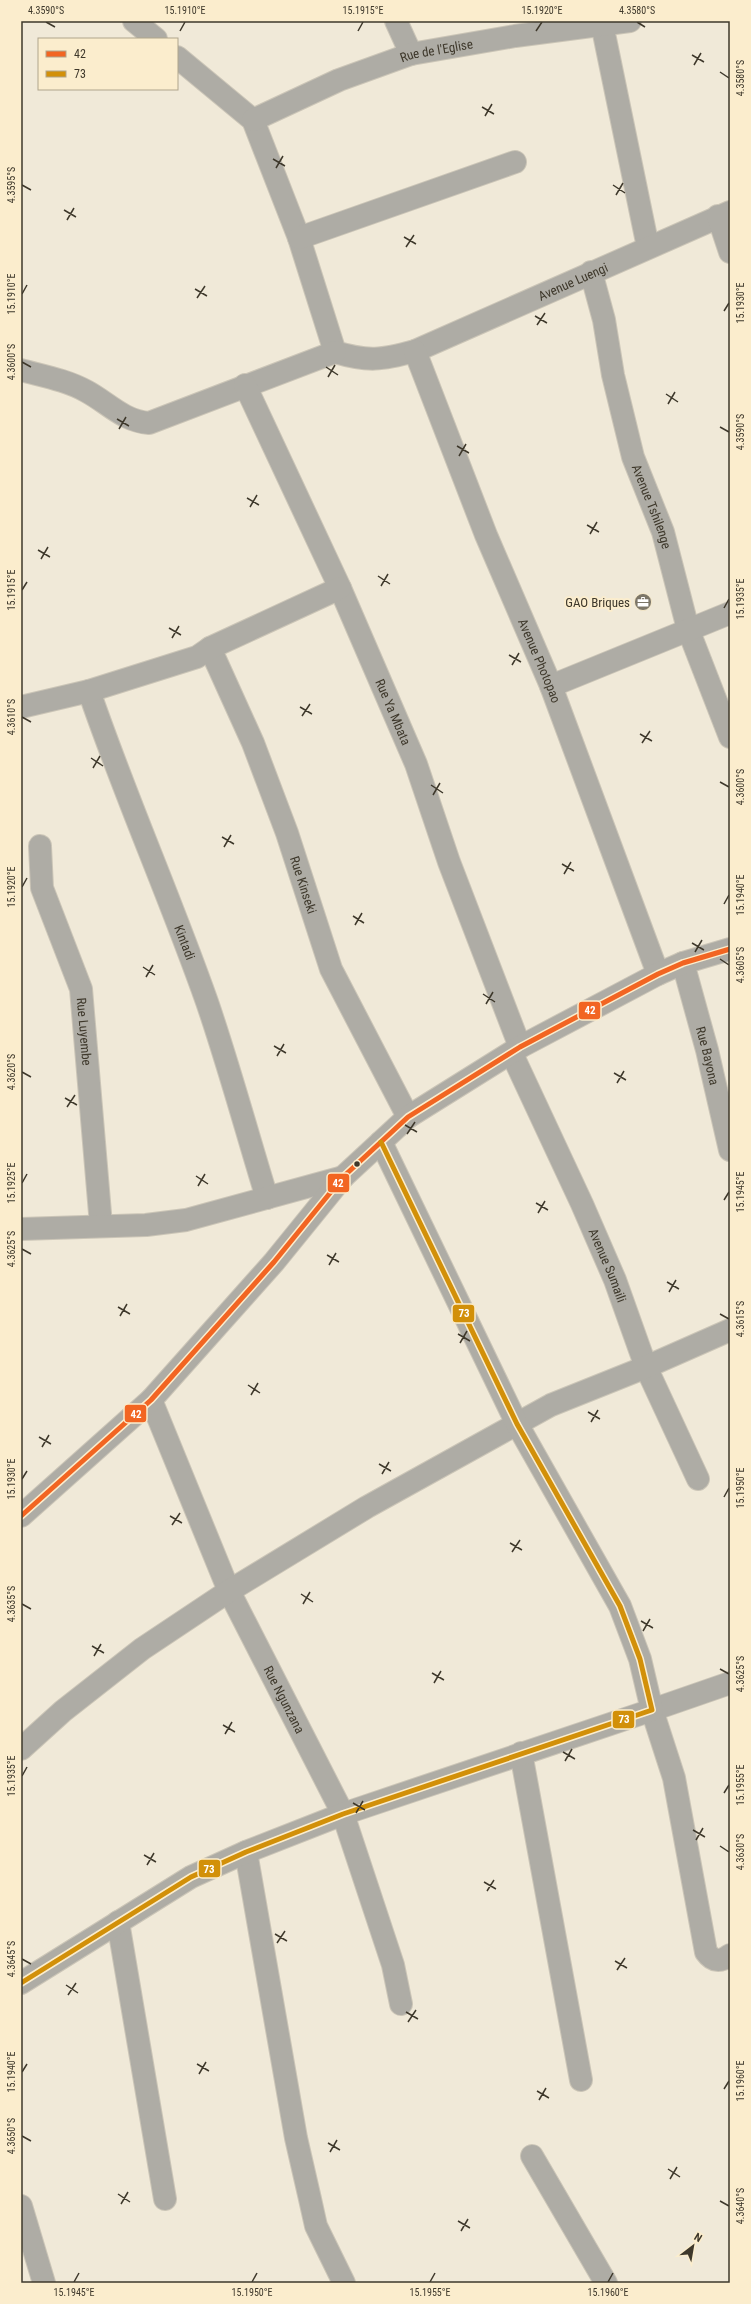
<svg xmlns="http://www.w3.org/2000/svg" width="751" height="2304" font-family="'Roboto Condensed',sans-serif">
<style>
.lines{fill:none;stroke-linecap:round;stroke-linejoin:round}
.minor-casing{stroke:#cbc5b7;stroke-width:24}
.minor{stroke:#aeaca5;stroke-width:22}
.bus-1-casing{stroke:#fbedcd;stroke-width:8}
.bus-2-casing{stroke:#fbedcd;stroke-width:8}
.bus-1{stroke:#f26522;stroke-width:5}
.bus-2{stroke:#d29009;stroke-width:5}
.ticks{fill:none;stroke:#3e382b;stroke-width:1.5}
.bus-dot{fill:#3e382b;stroke:#fbedcd;stroke-width:1.5}
.labels{text-anchor:middle;stroke-width:4;stroke-linejoin:round;paint-order:stroke}
.street-label{font-size:13px;fill:#3e382b;stroke:#fbedcd}
.poi-label{font-size:13px;fill:#3e382b;stroke:#fbedcd;text-anchor:end}
.line-badge{stroke:#fbedcd;stroke-width:1.5}
.badge-label{font-size:11px;text-anchor:middle;font-weight:bold;fill:#fff}
.neatline{fill:none;stroke:#3e382b;stroke-width:1.5}
.ticks-label{font-size:10px;text-anchor:middle;fill:#3e382b}
</style>
<rect width="100%" height="100%" fill="#f0e9d8"/>
<g class="lines">
<g class="minor-casing">
<g id="minor">
<polyline points="134,21 156,39"/>
<polyline points="396,21 411,54"/>
<polyline points="602,24 648,247"/>
<path id="s1" d="M177,57L253,120L299,238L335,352C368,362 382,360 415,351L730,212"/>
<path id="s2" d="M253,120L339,80L411,54L515,36L630,21"/>
<polyline points="718,216 730,252"/>
<polyline points="299,238 515,162"/>
<path id="s3" d="M591,272L604,320L613,375L633,457L663,532L688,629L730,737"/>
<path id="s4" d="M415,351L486,535L551,686L658,974"/>
<path d="M21,370C43,376 66,380 86,391C107,402 123,421 149,423L335,352"/>
<path id="s5" d="M245,385L340,588L416,764L449,862L520,1047"/>
<path id="s6" d="M210,648L253,743L287,833L331,969L408,1117"/>
<polyline points="551,686 730,613"/>
<path id="s7" d="M89,691C125,796 170,897 207,1002C229,1066 247,1133 267,1198"/>
<polyline points="21,707 89,691 197,657 210,648 340,588"/>
<path id="s8" d="M40,846L42,888L81,989L101,1225"/>
<path id="s9" d="M683,963L707,1050L730,1150"/>
<path id="s10" d="M512,1054L582,1204L615,1280L646,1367L698,1479"/>
<polyline points="21,1229 146,1225 186,1220 343,1177"/>
<path id="s11" d="M151,1400L229,1591L343,1814L393,1965L401,2004"/>
<polyline points="21,1516 151,1400 274,1262 343,1177 408,1117 520,1047 658,974 683,963 730,949"/>
<path d="M730,1683L652,1710L674,1778L706,1952C713,1962 721,1962 730,1955"/>
<polyline points="21,1749 63,1711 142,1649 229,1591 367,1507 551,1405 646,1367 730,1330"/>
<polyline points="521,1753 581,2080"/>
<polyline points="246,1852 296,2138 310,2199 316,2226 344,2283"/>
<polyline points="118,1922 165,2199"/>
<polyline points="21,1983 191,1877 246,1852 343,1814 652,1710 640,1659 620,1606 517,1424 381,1142"/>
<polyline points="532,2156 606,2283"/>
<polyline points="21,2206 44,2283"/>
</g>
</g>
<use href="#minor" class="minor"/>
<g class="bus-1-casing">
<polyline id="bus-1" points="21,1516 151,1400 274,1262 343,1177 408,1117 520,1047 658,974 683,963 730,949"/>
</g>
<g class="bus-2-casing">
<polyline id="bus-2" points="21,1983 191,1877 246,1852 343,1814 652,1710 640,1659 620,1606 517,1424 381,1142"/>
</g>
<use href="#bus-1" class="bus-1"/>
<use href="#bus-2" class="bus-2"/>
</g>
<path class="ticks" d="M46,22L55,27M637,22L645,27M180,31L185,22M358,31L363,22M536,31L542,22M692,55L704,62M694,65L701,53M720,72L729,78M482,107L494,114M485,116L492,104M273,159L285,166M276,168L283,156M22,185L31,190M613,185L625,193M616,195L623,183M64,210L76,217M67,220L74,208M404,237L416,244M406,247L414,235M195,289L207,296M22,294L27,285M197,298L205,286M724,311L729,303M535,316L547,323M537,325L545,313M22,362L31,367M326,367L338,375M328,377L335,365M666,394L678,402M668,404L675,392M117,419L129,426M720,427L729,432M119,429L126,417M457,446L469,453M459,456L466,444M247,498L259,505M250,507L257,495M587,525L599,532M590,534L597,522M38,550L50,557M41,559L48,547M378,576L390,584M381,586L388,574M22,590L27,582M724,608L729,599M169,628L181,635M172,638L179,626M509,655L521,662M512,665L519,653M300,707L312,714M302,716L310,704M22,717L31,722M640,734L652,741M642,743L650,731M91,758L103,766M93,768L100,756M720,782L729,787M431,785L443,793M433,795L440,783M222,837L234,844M224,847L231,835M562,864L574,871M564,874L571,862M22,887L27,878M724,904L729,895M353,916L364,923M355,925L362,913M692,943L704,950M695,952L702,940M720,959L729,965M143,967L155,975M146,977L153,965M483,994L495,1002M486,1004L493,992M274,1046L286,1053M277,1056L284,1044M22,1072L31,1077M614,1073L626,1080M617,1083L624,1071M65,1098L77,1105M67,1107L75,1095M405,1125L417,1132M407,1134L415,1122M196,1176L208,1184M22,1183L27,1174M198,1186L205,1174M724,1200L729,1192M536,1203L548,1210M538,1213L545,1201M22,1249L31,1254M327,1255L339,1262M329,1265L336,1253M667,1282L679,1289M669,1292L676,1280M118,1307L130,1314M720,1314L729,1319M120,1316L127,1304M458,1334L470,1341M460,1343L467,1331M248,1385L260,1393M251,1395L258,1383M588,1412L600,1419M591,1422L598,1410M39,1437L51,1444M42,1447L49,1435M379,1464L391,1471M382,1474L389,1462M22,1479L27,1471M724,1497L729,1488M170,1516L182,1523M172,1525L180,1513M510,1543L522,1550M512,1552L520,1540M301,1594L313,1602M22,1604L31,1609M303,1604L310,1592M641,1621L653,1628M643,1631L650,1619M92,1646L104,1653M94,1656L101,1644M720,1669L729,1674M432,1673L444,1680M434,1683L441,1671M223,1725L235,1732M225,1734L232,1722M563,1752L575,1759M565,1761L572,1749M22,1776L27,1767M724,1793L729,1785M353,1803L365,1810M356,1813L363,1801M693,1830L705,1837M696,1840L703,1828M720,1846L729,1852M144,1855L156,1862M147,1865L154,1853M484,1882L496,1889M487,1891L494,1880M275,1934L287,1941M277,1943L285,1931M22,1959L31,1964M615,1961L627,1968M617,1970L625,1958M66,1985L78,1993M68,1995L76,1983M406,2012L418,2019M408,2022L416,2010M197,2064L209,2071M22,2072L27,2064M199,2074L206,2062M724,2089L729,2081M537,2091L549,2098M539,2100L546,2088M22,2136L31,2141M328,2143L340,2150M330,2152L337,2140M668,2169L680,2177M670,2179L677,2167M118,2194L130,2202M720,2201L729,2206M121,2204L128,2192M458,2221L470,2228M461,2231L468,2219M74,2282L79,2273M252,2282L257,2273M430,2282L435,2273M608,2282L613,2273"/>
<defs>
<g id="office-disc" transform="scale(0.9)"><circle r="9.5" fill="#7c7668" stroke="#fbedcd"/><path d="M-6-3h4V-5.5h4V-3h4V5H-6ZM-1-4.5V-3h2v-1.5ZM-6 0V1H6V0Z" fill="#fff"/></g>
</defs>
<g fill-rule="evenodd">
<use href="#office-disc" x="643" y="602"/>
</g>
<circle class="bus-dot" cx="357" cy="1164" r="3.5"/>
<g class="labels">
<g class="street-label">
<text dy="5" stroke="none"><textPath href="#s2" startOffset="197">Rue de l'Eglise</textPath></text>
<text dy="5" stroke="none"><textPath href="#s1" startOffset="599">Avenue Luengi</textPath></text>
<text dy="5" stroke="none"><textPath href="#s3" startOffset="243">Avenue Tshilenge</textPath></text>
<text dy="5" stroke="none"><textPath href="#s4" startOffset="334">Avenue Photopao</textPath></text>
<text dy="5" stroke="none"><textPath href="#s5" startOffset="359">Rue Ya Mbata</textPath></text>
<text dy="5" stroke="none"><textPath href="#s6" startOffset="255">Rue Kinseki</textPath></text>
<text dy="5" stroke="none"><textPath href="#s7" startOffset="269">Kintadi</textPath></text>
<text dy="5" stroke="none"><textPath href="#s8" startOffset="193">Rue Luyembe</textPath></text>
<text dy="5" stroke="none"><textPath href="#s9" startOffset="96">Rue Bayona</textPath></text>
<text dy="5" stroke="none"><textPath href="#s10" startOffset="232">Avenue Sumaili</textPath></text>
<text dy="5" stroke="none"><textPath href="#s11" startOffset="328">Rue Ngunzana</textPath></text>
</g>
<g class="poi-label">
<text x="630" y="607">GAO Briques</text>
</g>
</g>
<g class="line-badge">
<rect x="578" y="1001" width="23" height="19" rx="4" fill="#f26522"/>
<rect x="327" y="1173" width="23" height="20" rx="4" fill="#f26522"/>
<rect x="452" y="1304" width="23" height="19" rx="4" fill="#d29009"/>
<rect x="124" y="1404" width="23" height="19" rx="4" fill="#f26522"/>
<rect x="612" y="1710" width="23" height="19" rx="4" fill="#d29009"/>
<rect x="198" y="1859" width="23" height="19" rx="4" fill="#d29009"/>
</g>
<g class="badge-label">
<text x="590" y="1014">42</text>
<text x="338" y="1187">42</text>
<text x="464" y="1317">73</text>
<text x="136" y="1418">42</text>
<text x="624" y="1723">73</text>
<text x="209" y="1873">73</text>
</g>
<rect width="751" height="2304" fill="none" stroke="#fbedcd" stroke-width="44"/>
<rect x="38" y="38" width="140" height="52" fill="#fbedcd" stroke="#afa58c"/>
<rect x="46" y="51" width="20" height="6" fill="#f26522" stroke="#afa58c"/>
<text x="74" y="58" font-size="12" fill="#3e382b">42</text>
<rect x="46" y="71" width="20" height="6" fill="#d29009" stroke="#afa58c"/>
<text x="74" y="78" font-size="12" fill="#3e382b">73</text>
<g transform="translate(693 2246) rotate(31)" stroke="#fbedcd" stroke-width="3" paint-order="stroke">
<path d="M0-3L7 15L0 10L-7 15Z" fill="#3e382b"/>
<text y="-6" font-size="11" font-weight="bold" text-anchor="middle" fill="#3e382b">N</text>
</g>
<rect x="22" y="22" width="707" height="2260" class="neatline"/>
<g class="ticks-label">
<text x="46" y="14">4.3590°S</text>
<text x="185" y="14">15.1910°E</text>
<text x="363" y="14">15.1915°E</text>
<text x="542" y="14">15.1920°E</text>
<text x="637" y="14">4.3580°S</text>
<text transform="translate(740 78) rotate(-90)" y="4">4.3580°S</text>
<text transform="translate(11 185) rotate(-90)" y="4">4.3595°S</text>
<text transform="translate(11 294) rotate(-90)" y="4">15.1910°E</text>
<text transform="translate(740 303) rotate(-90)" y="4">15.1930°E</text>
<text transform="translate(11 362) rotate(-90)" y="4">4.3600°S</text>
<text transform="translate(740 432) rotate(-90)" y="4">4.3590°S</text>
<text transform="translate(11 590) rotate(-90)" y="4">15.1915°E</text>
<text transform="translate(740 599) rotate(-90)" y="4">15.1935°E</text>
<text transform="translate(11 717) rotate(-90)" y="4">4.3610°S</text>
<text transform="translate(740 787) rotate(-90)" y="4">4.3600°S</text>
<text transform="translate(11 887) rotate(-90)" y="4">15.1920°E</text>
<text transform="translate(740 895) rotate(-90)" y="4">15.1940°E</text>
<text transform="translate(740 965) rotate(-90)" y="4">4.3605°S</text>
<text transform="translate(11 1072) rotate(-90)" y="4">4.3620°S</text>
<text transform="translate(11 1183) rotate(-90)" y="4">15.1925°E</text>
<text transform="translate(740 1192) rotate(-90)" y="4">15.1945°E</text>
<text transform="translate(11 1249) rotate(-90)" y="4">4.3625°S</text>
<text transform="translate(740 1319) rotate(-90)" y="4">4.3615°S</text>
<text transform="translate(11 1479) rotate(-90)" y="4">15.1930°E</text>
<text transform="translate(740 1488) rotate(-90)" y="4">15.1950°E</text>
<text transform="translate(11 1604) rotate(-90)" y="4">4.3635°S</text>
<text transform="translate(740 1674) rotate(-90)" y="4">4.3625°S</text>
<text transform="translate(11 1776) rotate(-90)" y="4">15.1935°E</text>
<text transform="translate(740 1785) rotate(-90)" y="4">15.1955°E</text>
<text transform="translate(740 1852) rotate(-90)" y="4">4.3630°S</text>
<text transform="translate(11 1959) rotate(-90)" y="4">4.3645°S</text>
<text transform="translate(11 2072) rotate(-90)" y="4">15.1940°E</text>
<text transform="translate(740 2081) rotate(-90)" y="4">15.1960°E</text>
<text transform="translate(11 2136) rotate(-90)" y="4">4.3650°S</text>
<text transform="translate(740 2206) rotate(-90)" y="4">4.3640°S</text>
<text x="74" y="2296">15.1945°E</text>
<text x="252" y="2296">15.1950°E</text>
<text x="430" y="2296">15.1955°E</text>
<text x="608" y="2296">15.1960°E</text>
</g>
</svg>
